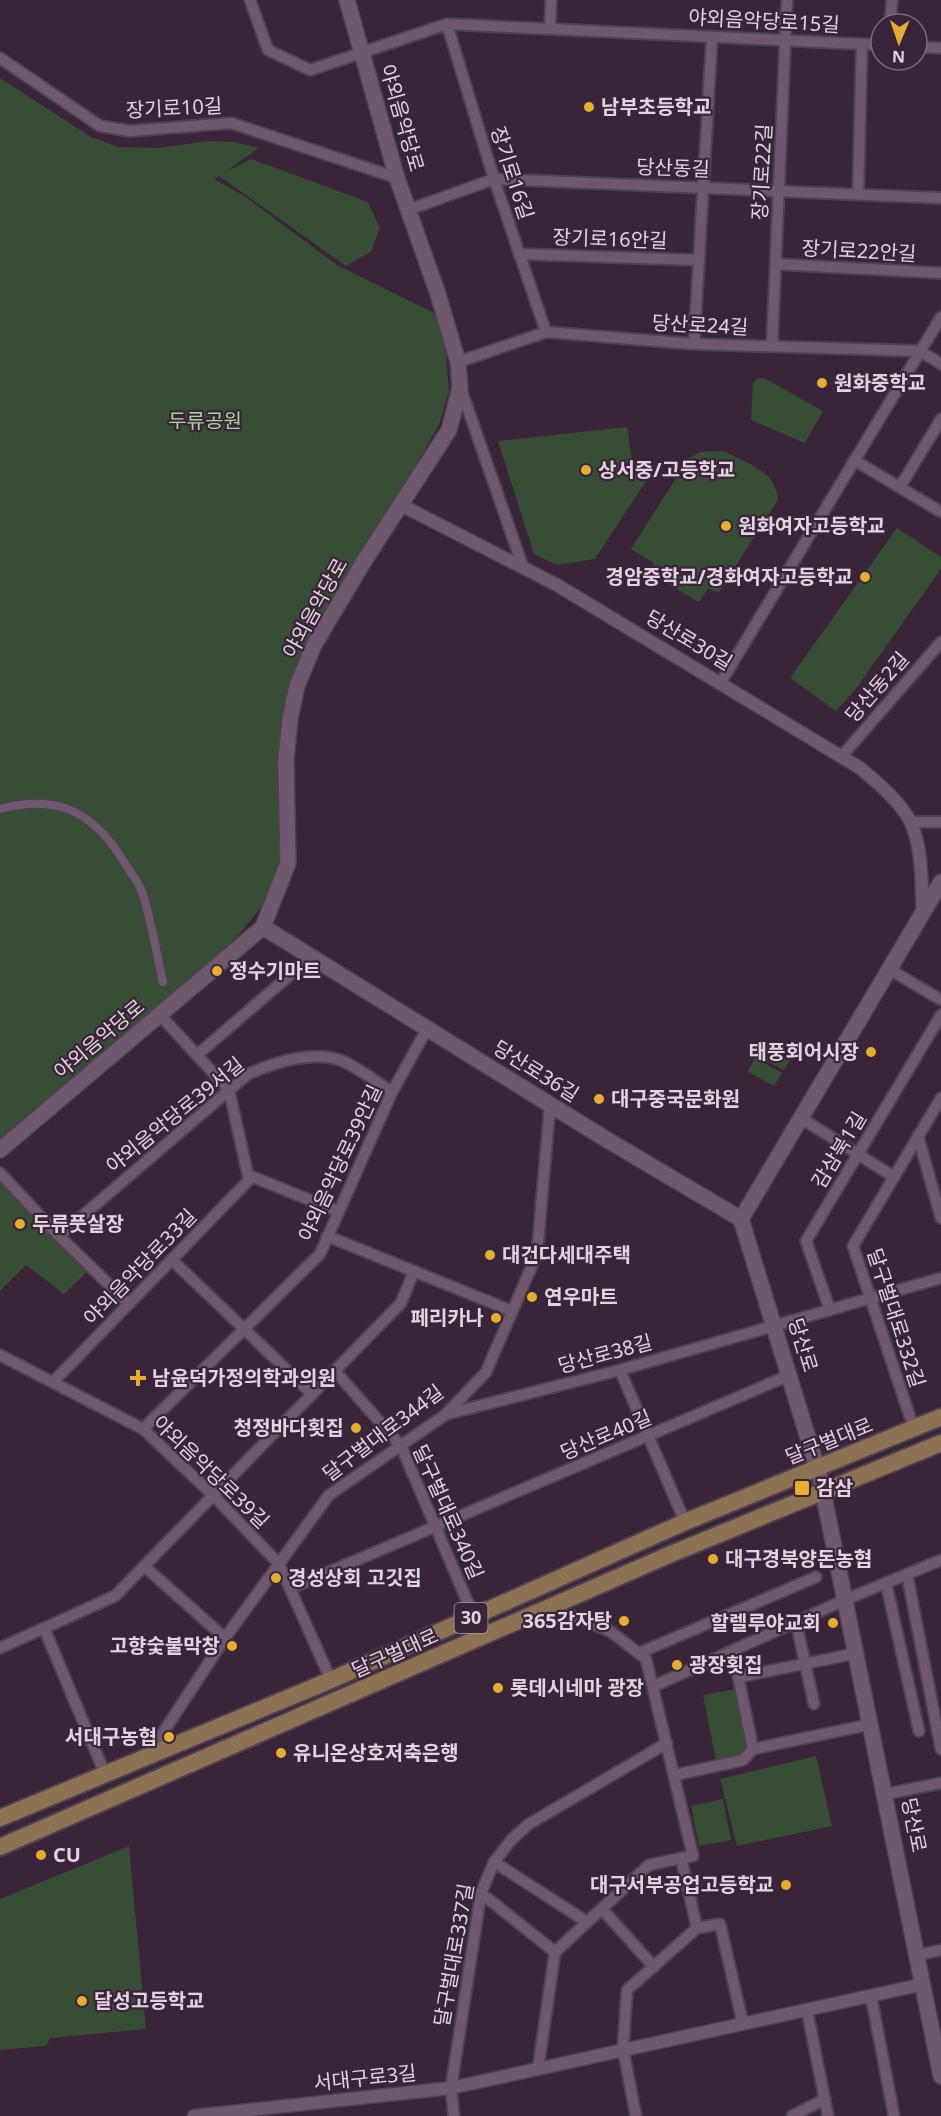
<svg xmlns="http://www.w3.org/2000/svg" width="941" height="2116" font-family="'Noto Sans','Noto Sans KR',sans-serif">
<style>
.green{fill:#384d35}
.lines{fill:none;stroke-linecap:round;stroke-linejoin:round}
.pedestrian-casing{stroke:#514051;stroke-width:10}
.minor-casing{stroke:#514051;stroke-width:14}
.tertiary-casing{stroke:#514051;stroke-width:15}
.secondary-casing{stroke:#514051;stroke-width:18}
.primary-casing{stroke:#514051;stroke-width:20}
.pedestrian{stroke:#6f576e;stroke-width:8}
.minor{stroke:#6f576e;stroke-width:10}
.tertiary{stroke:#6f576e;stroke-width:12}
.secondary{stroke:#6f576e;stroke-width:15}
.primary{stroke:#8b7253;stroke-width:16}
.poi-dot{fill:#e4ae35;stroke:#392438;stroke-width:2}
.labels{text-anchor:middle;stroke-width:4.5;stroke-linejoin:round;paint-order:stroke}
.shield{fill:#392438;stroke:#af9eae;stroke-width:1.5}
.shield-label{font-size:18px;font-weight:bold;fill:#e1d3e0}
.street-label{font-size:20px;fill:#e1d3e0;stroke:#392438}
.poi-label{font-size:20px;font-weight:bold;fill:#e1d3e0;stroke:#392438;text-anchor:start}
.park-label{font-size:20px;fill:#a4d99b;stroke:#392438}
</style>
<rect width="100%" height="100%" fill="#392438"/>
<g class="green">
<polygon points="0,78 91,137 118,147 158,148 208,141 234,142 259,148 225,172 251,159 368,202 380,228 371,252 346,266 219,176 214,179 246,197 337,265 436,314 446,354 449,391 439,425 366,550 293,683 280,859 267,900 232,943 88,1068 0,1140"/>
<polygon points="764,378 823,411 805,443 751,420 753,383 757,379"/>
<polygon points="627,427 633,466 652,472 595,559 557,565 534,554 498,441"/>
<path d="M724,451C747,464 776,470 778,500L719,592L708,589L699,602L649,573L654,563L631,549L689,458L700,452Z"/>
<polygon points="897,528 941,557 941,569 855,690 836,711 790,678"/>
<polygon points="765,1042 791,1057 784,1070 758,1056"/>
<polygon points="755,1058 782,1073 774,1086 748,1072"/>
<polygon points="0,1183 87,1272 64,1294 26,1265 0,1291"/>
<polygon points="741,1688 753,1749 743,1760 717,1766 703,1695"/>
<polygon points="816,1756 832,1826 737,1846 720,1779"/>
<polygon points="723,1799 731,1840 699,1846 691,1806"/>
<polygon points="129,1846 146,2029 50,2038 46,2046 0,2050 0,1899"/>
</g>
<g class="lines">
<g class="pedestrian-casing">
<path id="pedestrian" d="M0,809C59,793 95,813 126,865C131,873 139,883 142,892C152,921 156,953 163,982"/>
</g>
<g class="minor-casing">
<g id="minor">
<polyline points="250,0 268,50 310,70 447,24 881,45"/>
<polyline points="447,24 494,179 546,332"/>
<polyline points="890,24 892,0"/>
<polyline points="550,29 551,0"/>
<polyline points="917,47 941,48"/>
<polyline points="0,58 100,126 130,131 231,123 397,178"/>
<polyline points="858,194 862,44"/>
<polyline points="408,210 494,179 941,198"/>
<polyline points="519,254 699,260"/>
<polyline points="776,264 941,273"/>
<polyline points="694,344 712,37"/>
<polyline points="772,346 787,0"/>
<polyline points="458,362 546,332 694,344 920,351 941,364"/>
<polyline points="461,389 523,567"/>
<polyline points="854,460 941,512"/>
<polyline points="900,487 941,419"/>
<polyline points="721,682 941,317"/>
<polyline points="841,757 941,642"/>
<polyline points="911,822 941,822"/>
<polyline points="889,969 941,1000"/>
<polyline points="197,1055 311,957"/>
<polyline points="801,1118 894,1177"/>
<polyline points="918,1136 941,1218"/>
<polyline points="0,1173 59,1236 129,1304"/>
<polyline points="248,1175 337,1211"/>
<path d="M59,1236L248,1074C274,1063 310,1050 340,1060C358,1067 376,1082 392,1092"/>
<polyline points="327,1236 512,1311"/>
<polyline points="172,1260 312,1394"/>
<polyline points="830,1310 806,1241 941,1015"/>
<polyline points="0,1355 143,1429 213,1495 279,1564 331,1680"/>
<polyline points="620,1370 685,1522"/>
<polyline points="335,1371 401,1446 474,1617"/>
<polyline points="53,1382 249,1180 229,1090 160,1015"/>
<polyline points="447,1414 620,1370 941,1278"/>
<polyline points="143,1429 320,1254 392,1092 427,1029"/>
<polyline points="914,1429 853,1246 941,1098"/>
<polyline points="144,1566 225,1638"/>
<polyline points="907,1574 941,1749"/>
<polyline points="886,1583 919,1731"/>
<polyline points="296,1586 790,1375"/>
<polyline points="552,1608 610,1631 646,1659 693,1856 681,1858 697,1928"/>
<polyline points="796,1622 814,1704"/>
<polyline points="44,1628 105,1774"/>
<polyline points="0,1648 115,1596 401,1303 414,1271"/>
<polyline points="733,1651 753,1749"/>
<polyline points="639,1653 816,1577"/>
<polyline points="739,1677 858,1653"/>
<polyline points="654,1686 847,1599 941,1560"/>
<polyline points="149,1754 225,1638 329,1495 445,1415 486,1372 537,1254 550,1105"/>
<polyline points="675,1775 743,1760 753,1749 872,1724"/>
<polyline points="886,1794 941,1783"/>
<polyline points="494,1862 587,1922"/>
<polyline points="481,1893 555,1952"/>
<polyline points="602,1909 654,1967"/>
<polyline points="697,1928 720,1924 743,2024"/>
<polyline points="918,1955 941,1950"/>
<polyline points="871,1996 894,2116"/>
<polyline points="807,2010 828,2116"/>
<polyline points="538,2069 555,1952 649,1865 681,1858"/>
<polyline points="454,2116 451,2088 481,1893 494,1862 512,1839 529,1824 667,1743"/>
<polyline points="636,2116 623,2049 627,1990 697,1928"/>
<polyline points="792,2116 825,2099"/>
</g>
</g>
<g class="tertiary-casing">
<g id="tertiary">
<path d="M401,505L557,585L860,768C876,781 903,805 911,823C923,850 921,884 923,912"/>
<polyline points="194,2116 451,2088 924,1984"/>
</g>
</g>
<g class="secondary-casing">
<g id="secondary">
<polyline points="941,882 741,1219 820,1477 941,2076"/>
<polyline points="263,927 604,1138 741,1219"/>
<polyline points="0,1150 263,927 288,863 286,760 290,719 297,686 314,645 366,558 449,430 460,388 458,362 438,294 397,178 347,0"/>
</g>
</g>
<g class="primary-casing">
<g id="primary">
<polyline points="0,1818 331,1680 685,1522 941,1417"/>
<polyline points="0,1847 671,1554 941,1443"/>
</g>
</g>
<use href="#pedestrian" class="pedestrian"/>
<use href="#minor" class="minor"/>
<use href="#tertiary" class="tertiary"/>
<use href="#secondary" class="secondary"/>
<use href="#primary" class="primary"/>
</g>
<g class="poi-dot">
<circle cx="589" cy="107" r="6"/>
<circle cx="822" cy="383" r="6"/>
<circle cx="586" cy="470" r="6"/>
<circle cx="726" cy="526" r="6"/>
<circle cx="865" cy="577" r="6"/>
<circle cx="217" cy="971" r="6"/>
<circle cx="871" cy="1052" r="6"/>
<circle cx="599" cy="1099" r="6"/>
<circle cx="20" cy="1224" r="6"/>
<circle cx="490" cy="1255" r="6"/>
<circle cx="532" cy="1297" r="6"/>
<circle cx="496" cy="1318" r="6"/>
<path d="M135 1369h6v6h6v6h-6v6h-6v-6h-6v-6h6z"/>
<circle cx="356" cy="1428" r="6"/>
<rect x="794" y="1480" width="16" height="16" rx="3"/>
<circle cx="713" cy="1559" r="6"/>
<circle cx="276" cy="1578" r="6"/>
<circle cx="624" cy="1621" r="6"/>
<circle cx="833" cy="1623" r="6"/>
<circle cx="232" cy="1646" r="6"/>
<circle cx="677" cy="1665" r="6"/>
<circle cx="498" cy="1688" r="6"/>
<circle cx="169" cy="1737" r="6"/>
<circle cx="281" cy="1753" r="6"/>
<circle cx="41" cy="1855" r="6"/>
<circle cx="786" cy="1885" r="6"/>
<circle cx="82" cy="2001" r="6"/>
</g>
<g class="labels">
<rect class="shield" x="454.5" y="1603" width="33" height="30" rx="4.5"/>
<g class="shield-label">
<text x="471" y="1624">30</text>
</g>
<g class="street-label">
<text transform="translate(764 21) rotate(3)" y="7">야외음악당로15길</text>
<text transform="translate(174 108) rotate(-3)" y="7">장기로10길</text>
<text transform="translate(402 118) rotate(74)" y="7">야외음악당로</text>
<text transform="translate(673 168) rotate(2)" y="7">당산동길</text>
<text transform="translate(762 172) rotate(-87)" y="7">장기로22길</text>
<text transform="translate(512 173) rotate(72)" y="7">장기로16길</text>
<text transform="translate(610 239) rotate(2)" y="7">장기로16안길</text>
<text transform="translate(859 251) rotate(3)" y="7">장기로22안길</text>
<text transform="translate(700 325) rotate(3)" y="7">당산로24길</text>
<text transform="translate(315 608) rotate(-61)" y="7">야외음악당로</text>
<text transform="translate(689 640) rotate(31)" y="7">당산로30길</text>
<text transform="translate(877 687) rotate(-49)" y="7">당산동2길</text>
<text transform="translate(99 1039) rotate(-40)" y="7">야외음악당로</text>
<text transform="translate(536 1071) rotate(32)" y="7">당산로36길</text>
<text transform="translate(175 1115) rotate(-39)" y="7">야외음악당로39서길</text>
<text transform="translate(839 1150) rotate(-59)" y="7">감삼북1길</text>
<text transform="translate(340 1163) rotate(-65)" y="7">야외음악당로39안길</text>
<text transform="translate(140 1267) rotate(-46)" y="7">야외음악당로33길</text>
<text transform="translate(896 1318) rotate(72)" y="7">달구벌대로332길</text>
<text transform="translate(803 1345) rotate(73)" y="7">당산로</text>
<text transform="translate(605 1354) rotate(-15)" y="7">당산로38길</text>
<text transform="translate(383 1433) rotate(-37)" y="7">달구벌대로344길</text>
<text transform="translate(606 1435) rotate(-23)" y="7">당산로40길</text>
<text transform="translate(829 1441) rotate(-22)" y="7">달구벌대로</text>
<text transform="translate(211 1472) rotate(44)" y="7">야외음악당로39길</text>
<text transform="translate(448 1512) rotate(66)" y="7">달구벌대로340길</text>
<text transform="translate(395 1653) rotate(-24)" y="7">달구벌대로</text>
<text transform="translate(914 1825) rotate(79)" y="7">당산로</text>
<text transform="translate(454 1955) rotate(-80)" y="7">달구벌대로337길</text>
<text transform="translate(365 2078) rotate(-6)" y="7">서대구로3길</text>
</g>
<g class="poi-label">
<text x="601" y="114">남부초등학교</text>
<text x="834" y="390">원화중학교</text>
<text x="598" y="477">상서중/고등학교</text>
<text x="738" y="533">원화여자고등학교</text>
<text x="853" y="584" text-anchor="end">경암중학교/경화여자고등학교</text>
<text x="229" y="978">정수기마트</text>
<text x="859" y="1059" text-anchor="end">태풍회어시장</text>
<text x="611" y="1106">대구중국문화원</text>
<text x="32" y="1231">두류풋살장</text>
<text x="502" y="1262">대건다세대주택</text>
<text x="544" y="1304">연우마트</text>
<text x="484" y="1325" text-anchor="end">페리카나</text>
<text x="152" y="1385">남윤덕가정의학과의원</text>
<text x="344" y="1435" text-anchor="end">청정바다횟집</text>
<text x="816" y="1495">감삼</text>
<text x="725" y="1566">대구경북양돈농협</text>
<text x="288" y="1585">경성상회 고깃집</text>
<text x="612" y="1628" text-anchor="end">365감자탕</text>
<text x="821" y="1630" text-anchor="end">할렐루야교회</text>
<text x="220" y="1653" text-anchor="end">고향숯불막창</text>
<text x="689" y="1672">광장횟집</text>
<text x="510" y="1695">롯데시네마 광장</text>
<text x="157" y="1744" text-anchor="end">서대구농협</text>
<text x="293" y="1760">유니온상호저축은행</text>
<text x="53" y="1862">CU</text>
<text x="774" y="1892" text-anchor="end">대구서부공업고등학교</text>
<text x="94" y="2008">달성고등학교</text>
</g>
<g class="park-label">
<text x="205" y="428">두류공원</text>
</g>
</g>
<g transform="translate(899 42) rotate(182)"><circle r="28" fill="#392438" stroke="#7c6a7b" stroke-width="1.5"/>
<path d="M0-4.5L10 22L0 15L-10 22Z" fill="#e4ae35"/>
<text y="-9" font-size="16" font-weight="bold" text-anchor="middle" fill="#e1d3e0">N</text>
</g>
</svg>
